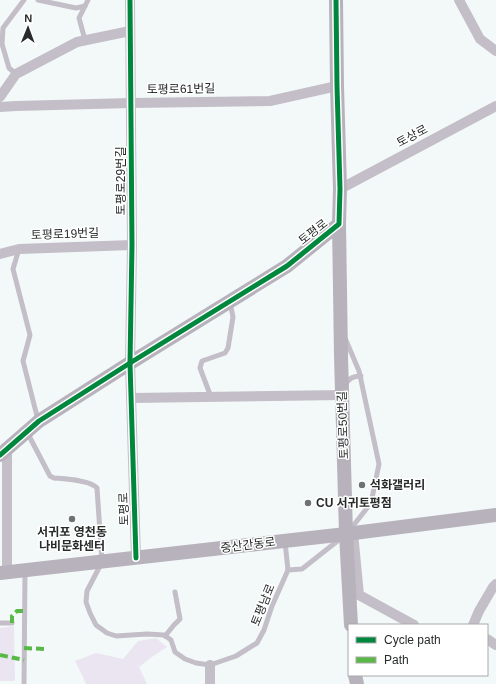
<svg xmlns="http://www.w3.org/2000/svg" width="496" height="684" font-family="Helvetica,'Noto Sans KR',sans-serif">
<style>
.green{fill:#ebe5f2}
.lines{fill:none;stroke-linecap:round;stroke-linejoin:round}
.lane{stroke:#c3bec7;stroke-width:5}
.street{stroke:#c3bec7;stroke-width:10}
.secondary{stroke:#b8b2bc;stroke-width:14}
.quiet{stroke:#58b947;stroke-width:4;stroke-dasharray:8 4;stroke-linecap:butt}
.cycleway-casing{stroke:#fff;stroke-width:8}
.cycleway{stroke:#00873e;stroke-width:5}
.poi-dot{fill:#6e7372;stroke:#fff;stroke-width:1.5}
.labels{text-anchor:middle;stroke-width:3;stroke-linejoin:round;paint-order:stroke}
.street-label{font-size:12px;fill:#272b2a;stroke:#fff}
.poi-label{font-size:12px;font-weight:bold;fill:#272b2a;stroke:#fff;text-anchor:start}
</style>
<rect width="100%" height="100%" fill="#f3f9f8"/>
<g class="green">
<polygon points="14,626 15,681 0,681 0,628"/>
<polygon points="156,638 167,647 149,659 139,667 147,684 86,684 82,675 75,661 96,653 123,659 138,641"/>
</g>
<g class="lines">
<g class="lane">
<polyline points="38,0 76,8 85,6"/>
<polyline points="85,40 79,18 88,0"/>
<polyline points="16,74 9,68 2,44 3,28 24,0"/>
<polyline points="19,249 13,269 30,335 23,361 38,420"/>
<polyline points="345,338 359,371 379,464 371,503 349,531"/>
<path d="M346,385C348,378 354,376 361,376"/>
<polyline points="211,397 200,368 202,361 225,353 228,348 233,317 230,302"/>
<path d="M27,432L50,476L54,478C65,479 90,480 97,488L102,562L87,591L86,602L90,613L96,625L107,633L116,636L147,634L164,635L171,640L175,652L185,659L196,663L210,665L236,656L257,643L264,630L272,606L288,570L285,542"/>
<polyline points="288,570 302,569 340,539"/>
<polyline points="0,623 12,623"/>
<polyline points="165,636 174,625 180,619 175,592"/>
<polyline points="24,684 25,572"/>
</g>
<g class="street">
<polyline points="130,0 132,245 130,363 136,558"/>
<polyline points="459,0 480,39 496,51"/>
<polyline points="0,97 16,74 77,42 130,31"/>
<polyline points="0,107 16,106 131,103 270,101 337,86"/>
<polyline points="340,189 496,106"/>
<polyline points="0,254 19,249 132,245"/>
<polyline points="131,398 343,395"/>
<polyline points="353,533 359,595 414,625"/>
<polyline points="7,573 7,449"/>
<polyline points="473,625 479,611 493,587 496,584"/>
<polyline points="487,639 496,645"/>
<polyline points="210,665 210,684"/>
</g>
<g class="secondary">
<polyline points="339,224 341,356 346,534 351,625"/>
<polyline points="0,455 39,421 130,363 287,266 339,224 340,189 337,86 336,0"/>
<polyline points="0,573 346,534 496,515"/>
<polyline points="355,675 357,684"/>
</g>
<g class="quiet">
<polyline points="12,623 12,616 17,611 24,611"/>
<polyline points="24,648 44,649"/>
<polyline points="0,655 24,660"/>
</g>
<g class="cycleway-casing">
<g id="cycleway">
<polyline points="130,0 132,245 130,363 136,558"/>
<polyline points="0,455 39,421 130,363 287,266 339,224 340,189 337,86 336,0"/>
</g>
</g>
<use href="#cycleway" class="cycleway"/>
</g>
<g class="poi-dot">
<circle cx="362" cy="485" r="4"/>
<circle cx="308" cy="503" r="4"/>
<circle cx="72" cy="519" r="4"/>
</g>
<g class="labels">
<g class="street-label">
<text transform="translate(181 89) rotate(-1)" y="4">토평로61번길</text>
<text transform="translate(412 136) rotate(-28)" y="4">토상로</text>
<text transform="translate(121 181) rotate(-90)" y="4">토평로29번길</text>
<text transform="translate(313 232) rotate(-38)" y="4">토평로</text>
<text transform="translate(65 234) rotate(-2)" y="4">토평로19번길</text>
<text transform="translate(343 425) rotate(-92)" y="4">토평로50번길</text>
<text transform="translate(124 509) rotate(-92)" y="4">토평로</text>
<text transform="translate(248 545) rotate(-7)" y="4">중산간동로</text>
<text transform="translate(263 605) rotate(-68)" y="4">토평남로</text>
</g>
<g class="poi-label">
<text x="370" y="489">석화갤러리</text>
<text x="316" y="507">CU 서귀토평점</text>
<text x="72" y="536" text-anchor="middle">서귀포 영천동<tspan x="72" dy="14">나비문화센터</tspan></text>
</g>
</g>
<rect x="348" y="624" width="140" height="52" fill="#ffffff" stroke="#a9aaaa"/>
<rect x="356" y="637" width="20" height="6" fill="#00873e" stroke="#a9aaaa"/>
<text x="384" y="644" font-size="12" fill="#272b2a">Cycle path</text>
<rect x="356" y="657" width="20" height="6" fill="#58b947" stroke="#a9aaaa"/>
<text x="384" y="664" font-size="12" fill="#272b2a">Path</text>
<g transform="translate(28 28) rotate(1)" stroke="#ffffff" stroke-width="3" paint-order="stroke">
<path d="M0-3L7 15L0 10L-7 15Z" fill="#272b2a"/>
<text y="-6" font-size="11" font-weight="bold" text-anchor="middle" fill="#272b2a">N</text>
</g>
</svg>
